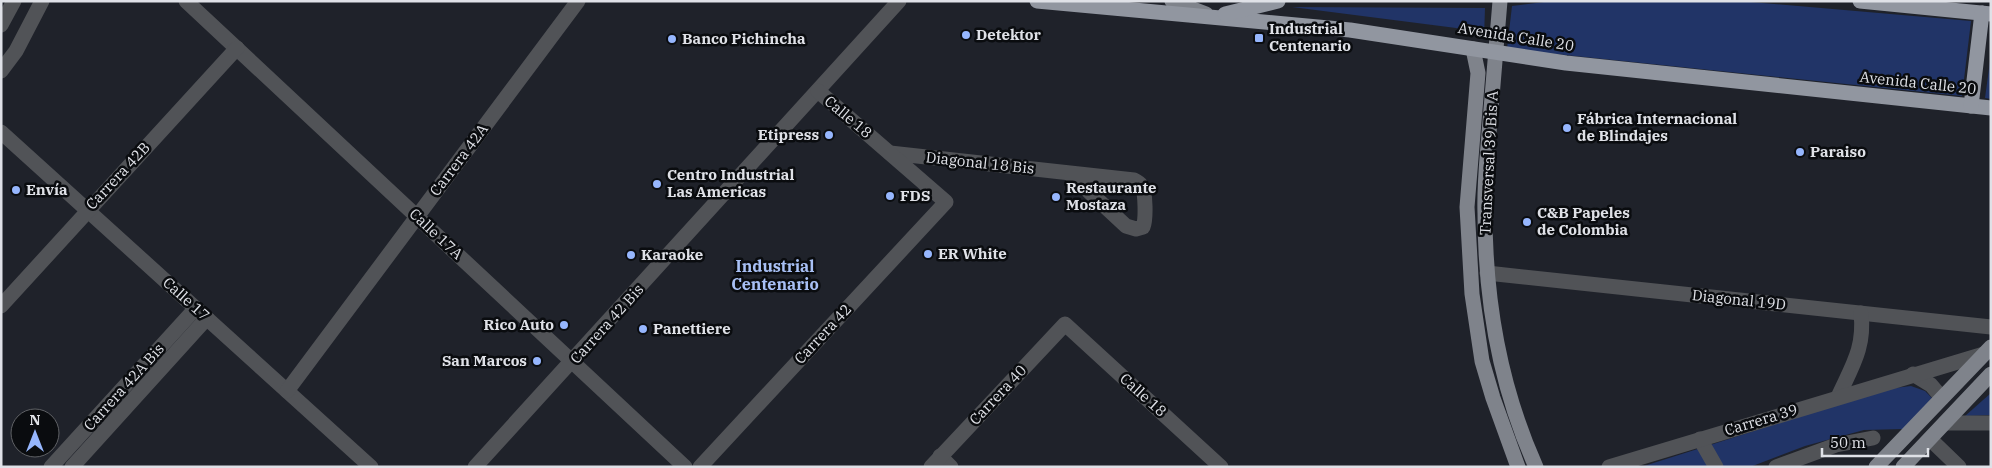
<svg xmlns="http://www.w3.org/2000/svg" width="1992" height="468" font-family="'IBM Plex Serif',serif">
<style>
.green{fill:#213467}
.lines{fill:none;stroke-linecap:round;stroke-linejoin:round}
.minor{stroke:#515357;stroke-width:15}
.major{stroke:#7f838b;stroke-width:15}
.highway{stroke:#9196a0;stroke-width:15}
.poi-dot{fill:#96b6fd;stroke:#0a0c0f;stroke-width:2}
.labels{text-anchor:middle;stroke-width:5;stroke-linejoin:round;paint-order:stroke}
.poi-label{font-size:15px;font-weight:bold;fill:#dfe1e7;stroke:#0a0c0f;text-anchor:start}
.street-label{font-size:15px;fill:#dfe1e7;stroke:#0a0c0f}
.neighbourhood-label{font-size:16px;font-weight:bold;fill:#a8c0f5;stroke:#0a0c0f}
</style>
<rect width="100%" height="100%" fill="#1f222a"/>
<g class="green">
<polygon points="1552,1 1739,1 1971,21 1962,96 1507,49 1512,6"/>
<polygon points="1292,7 1485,8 1484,39 1456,28"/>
<polygon points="1991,54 1991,99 1985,98"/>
<polygon points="1911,386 1925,391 1932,398 1904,429 1864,430 1805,446 1750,467 1641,467 1886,389"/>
<polygon points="1991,393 1991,415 1965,416"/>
</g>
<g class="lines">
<g class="minor">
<polyline points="186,1 685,467"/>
<polyline points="1,25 14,1"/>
<polyline points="1,71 16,51 42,1"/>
<polyline points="1,132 371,467"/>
<path d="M890,153L1134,180C1136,181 1140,183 1141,185C1146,191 1146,220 1143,227L1136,229L1126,226L1069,173"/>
<polyline points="1487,273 1991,327"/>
<polyline points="1,306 237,48"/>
<polyline points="1913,374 1931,385 1942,398"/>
<polyline points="287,391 578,1"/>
<path d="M1838,397C1852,366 1865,348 1861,313"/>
<polyline points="1945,423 1991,423"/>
<polyline points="1700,439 1716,467"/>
<polyline points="1930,439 1959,467"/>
<polyline points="940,456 951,467"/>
<polyline points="51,467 196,308"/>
<polyline points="72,467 207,318"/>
<polyline points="475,467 899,1"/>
<polyline points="700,467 946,202 818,91"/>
<polyline points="931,467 1065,324 1221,467"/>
<polyline points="1609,467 1984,354"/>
<polyline points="1776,467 1836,445 1873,438"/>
</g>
<g class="major">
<polyline points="1172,1 1206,14"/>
<path d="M1500,1C1496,45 1493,89 1489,133C1487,160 1484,186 1485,213C1485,300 1500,387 1536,467"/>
<polyline points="1473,49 1478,73 1467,207 1472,294 1482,361 1493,398 1518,467"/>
<polyline points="1876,467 1991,347"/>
<polyline points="1903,467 1991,374"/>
</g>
<g class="highway">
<polyline points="1037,1 1350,30 1566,63 1991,108"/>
<polyline points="1860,1 1991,14"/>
<polyline points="1225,14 1278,1"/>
<polyline points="1971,106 1982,13"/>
</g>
</g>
<g class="poi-dot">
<circle cx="966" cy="35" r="5"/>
<rect x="1254" y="33" width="10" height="10" rx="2.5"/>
<circle cx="672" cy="39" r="5"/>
<circle cx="1567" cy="128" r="5"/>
<circle cx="829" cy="135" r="5"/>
<circle cx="1800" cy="152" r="5"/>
<circle cx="657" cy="184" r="5"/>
<circle cx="16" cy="190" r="5"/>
<circle cx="890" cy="196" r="5"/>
<circle cx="1056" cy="197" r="5"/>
<circle cx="1527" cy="222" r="5"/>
<circle cx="928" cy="254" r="5"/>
<circle cx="631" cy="255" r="5"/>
<circle cx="564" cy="325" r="5"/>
<circle cx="643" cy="329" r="5"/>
<circle cx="537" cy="361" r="5"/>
</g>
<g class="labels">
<g class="poi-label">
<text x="1269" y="34">Industrial<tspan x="1269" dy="17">Centenario</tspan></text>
<text x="976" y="40">Detektor</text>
<text x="682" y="44">Banco Pichincha</text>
<text x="1577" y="124">Fábrica Internacional<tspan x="1577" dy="17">de Blindajes</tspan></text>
<text x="819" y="140" text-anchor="end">Etipress</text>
<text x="1810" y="157">Paraiso</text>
<text x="667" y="180">Centro Industrial<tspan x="667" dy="17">Las Americas</tspan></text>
<text x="1066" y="193">Restaurante<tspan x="1066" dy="17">Mostaza</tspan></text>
<text x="26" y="195">Envía</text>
<text x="900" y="201">FDS</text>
<text x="1537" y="218">C&amp;B Papeles<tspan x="1537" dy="17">de Colombia</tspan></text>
<text x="938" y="259">ER White</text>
<text x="641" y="260">Karaoke</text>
<text x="554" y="330" text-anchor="end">Rico Auto</text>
<text x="653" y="334">Panettiere</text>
<text x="527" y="366" text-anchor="end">San Marcos</text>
</g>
<g class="street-label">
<text transform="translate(1516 37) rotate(9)" y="5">Avenida Calle 20</text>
<text transform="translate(1918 83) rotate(6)" y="5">Avenida Calle 20</text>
<text transform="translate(848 117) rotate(40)" y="5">Calle 18</text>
<text transform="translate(459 160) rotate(-53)" y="5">Carrera 42A</text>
<text transform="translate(980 163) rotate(6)" y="5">Diagonal 18 Bis</text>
<text transform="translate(1489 163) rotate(-87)" y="5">Transversal 39 Bis A</text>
<text transform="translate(118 176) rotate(-47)" y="5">Carrera 42B</text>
<text transform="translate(436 234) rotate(43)" y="5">Calle 17A</text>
<text transform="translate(186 299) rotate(42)" y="5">Calle 17</text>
<text transform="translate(1739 300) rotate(6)" y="5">Diagonal 19D</text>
<text transform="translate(607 324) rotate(-48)" y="5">Carrera 42 Bis</text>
<text transform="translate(823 334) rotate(-47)" y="5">Carrera 42</text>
<text transform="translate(124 387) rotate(-48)" y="5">Carrera 42A Bis</text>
<text transform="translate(998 395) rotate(-47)" y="5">Carrera 40</text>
<text transform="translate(1143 395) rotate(42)" y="5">Calle 18</text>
<text transform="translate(1761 420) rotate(-17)" y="5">Carrera 39</text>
</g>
<g class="neighbourhood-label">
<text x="775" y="272">Industrial<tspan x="775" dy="18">Centenario</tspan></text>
</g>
</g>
<rect width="1992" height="468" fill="none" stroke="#dfe1e7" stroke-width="5"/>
<g transform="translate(35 433)"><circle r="24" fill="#0a0c0f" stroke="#5f6165"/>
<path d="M0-4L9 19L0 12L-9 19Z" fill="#96b6fd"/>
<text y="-8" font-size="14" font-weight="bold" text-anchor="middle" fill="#dfe1e7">N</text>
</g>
<path d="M1822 448v8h106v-8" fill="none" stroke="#dfe1e7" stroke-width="2.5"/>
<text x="1830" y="448" font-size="15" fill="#dfe1e7" stroke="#0a0c0f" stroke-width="4" paint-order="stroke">50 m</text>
</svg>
